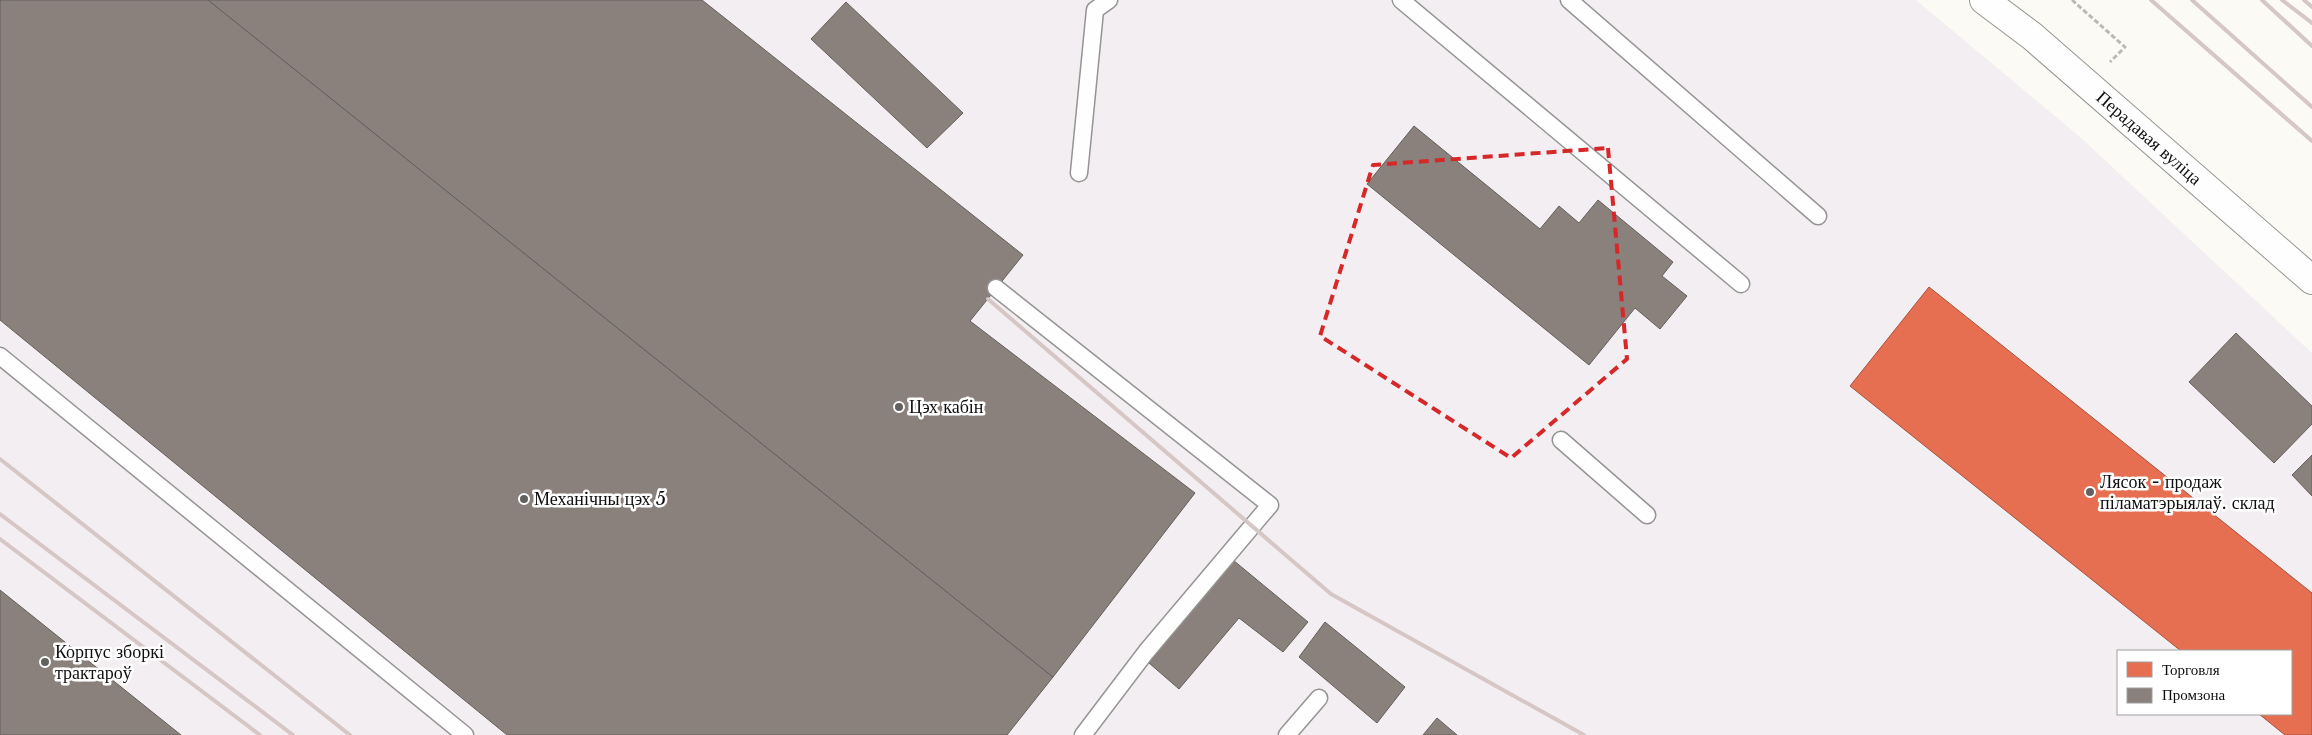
<svg xmlns="http://www.w3.org/2000/svg" width="2312" height="735" font-family="'Libre Baskerville',serif">
<style>
.industrial{fill:#f3eef1;fill-rule:evenodd}
.shops{fill:#e76f51;stroke:#a6523d}
.industry{fill:#8a817c;stroke:#655f5b}
.lines{fill:none;stroke-linecap:round;stroke-linejoin:round}
.service-casing{stroke:#959593;stroke-width:19}
.minor-casing{stroke:#959593;stroke-width:30}
.path{stroke:#b9b9b8;stroke-width:3;stroke-dasharray:5 2.5;stroke-linecap:butt}
.service{stroke:#fefefe;stroke-width:16}
.minor{stroke:#fefefe;stroke-width:28}
.rail{stroke:#d6c7c6;stroke-width:4}
.marked{fill:none;stroke:#d62828;stroke-width:4;stroke-dasharray:10 6;stroke-linejoin:round}
.poi-dot{fill:#626160;stroke:#fff;stroke-width:2}
.labels{text-anchor:middle;stroke-width:5;stroke-linejoin:round;paint-order:stroke}
.street-label{font-size:18px;fill:#0f0f0f;stroke:#fff}
.poi-label{font-size:18px;fill:#0f0f0f;stroke:#fff;text-anchor:start}
</style>
<rect width="100%" height="100%" fill="#fbfaf5"/>
<path class="industrial" d="M0,0H1916L2081,138L2312,353V735H0ZM2118,651H2291V714H2118Z"/>
<polygon class="shops" points="1929,287 2312,593 2312,735 2285,735 2259,714 2291,714 2291,651 2181,651 1850,386"/>
<g class="industry">
<polygon points="0,0 208,0 1053,677 1007,735 507,735 0,320"/>
<polygon points="208,0 702,0 1023,255 970,321 1195,493 1053,677"/>
<polygon points="846,2 963,113 927,148 811,39"/>
<polygon points="1414,126 1540,229 1559,206 1579,223 1598,200 1673,262 1662,276 1687,296 1660,329 1635,308 1589,365 1367,184"/>
<polygon points="2236,333 2312,406 2312,424 2274,463 2189,382"/>
<polygon points="2312,455 2312,496 2292,475"/>
<polygon points="1233,560 1308,622 1283,652 1239,618 1179,689 1149,663"/>
<polygon points="0,590 181,735 0,735"/>
<polygon points="1325,622 1405,687 1377,723 1299,657"/>
<polygon points="1437,718 1457,735 1423,735"/>
</g>
<g class="lines">
<g class="service-casing">
<g id="service">
<polyline points="1401,0 1741,284"/>
<polyline points="1569,0 1818,216"/>
<polyline points="1079,173 1095,10 1109,0"/>
<polyline points="996,288 1270,505 1146,652 1083,735"/>
<polyline points="0,356 465,735"/>
<polyline points="1561,440 1647,515"/>
<polyline points="1287,735 1319,698"/>
</g>
</g>
<g class="minor-casing">
<polyline id="minor" points="1984,0 2032,36 2312,280"/>
</g>
<polyline class="path" points="2072,0 2125,47 2110,62"/>
<use href="#service" class="service"/>
<use href="#minor" class="minor"/>
<g class="rail">
<polyline points="2151,0 2312,141"/>
<polyline points="2192,0 2312,107"/>
<polyline points="2262,0 2312,46"/>
<polyline points="2282,0 2312,23"/>
<polyline points="2304,0 2312,7"/>
<polyline points="988,299 1331,594 1584,735"/>
<polyline points="0,459 350,735"/>
<polyline points="0,514 293,735"/>
<polyline points="0,539 260,735"/>
</g>
</g>
<path class="marked" d="M1608,148L1627,359L1511,458L1320,336L1373,165Z"/>
<g class="poi-dot">
<circle cx="899" cy="407" r="5"/>
<circle cx="2090" cy="492" r="5"/>
<circle cx="524" cy="499" r="5"/>
<circle cx="45" cy="662" r="5"/>
</g>
<g class="labels">
<g class="street-label">
<text transform="translate(2149 138) rotate(41)" y="6">Перадавая вуліца</text>
</g>
<g class="poi-label">
<text x="909" y="413">Цэх кабін</text>
<text x="2100" y="488">Лясок - продаж<tspan x="2100" dy="21">піламатэрыялаў. склад</tspan></text>
<text x="534" y="505">Механічны цэх 5</text>
<text x="55" y="658">Корпус зборкі<tspan x="55" dy="21">трактароў</tspan></text>
</g>
</g>
<rect x="2117" y="650" width="175" height="65" fill="#ffffff" stroke="#9f9f9f"/>
<rect x="2127" y="662" width="25" height="15" fill="#e76f51" stroke="#9f9f9f"/>
<text x="2162" y="675" font-size="15" fill="#0f0f0f">Торговля</text>
<rect x="2127" y="688" width="25" height="15" fill="#8a817c" stroke="#9f9f9f"/>
<text x="2162" y="700" font-size="15" fill="#0f0f0f">Промзона</text>
</svg>
